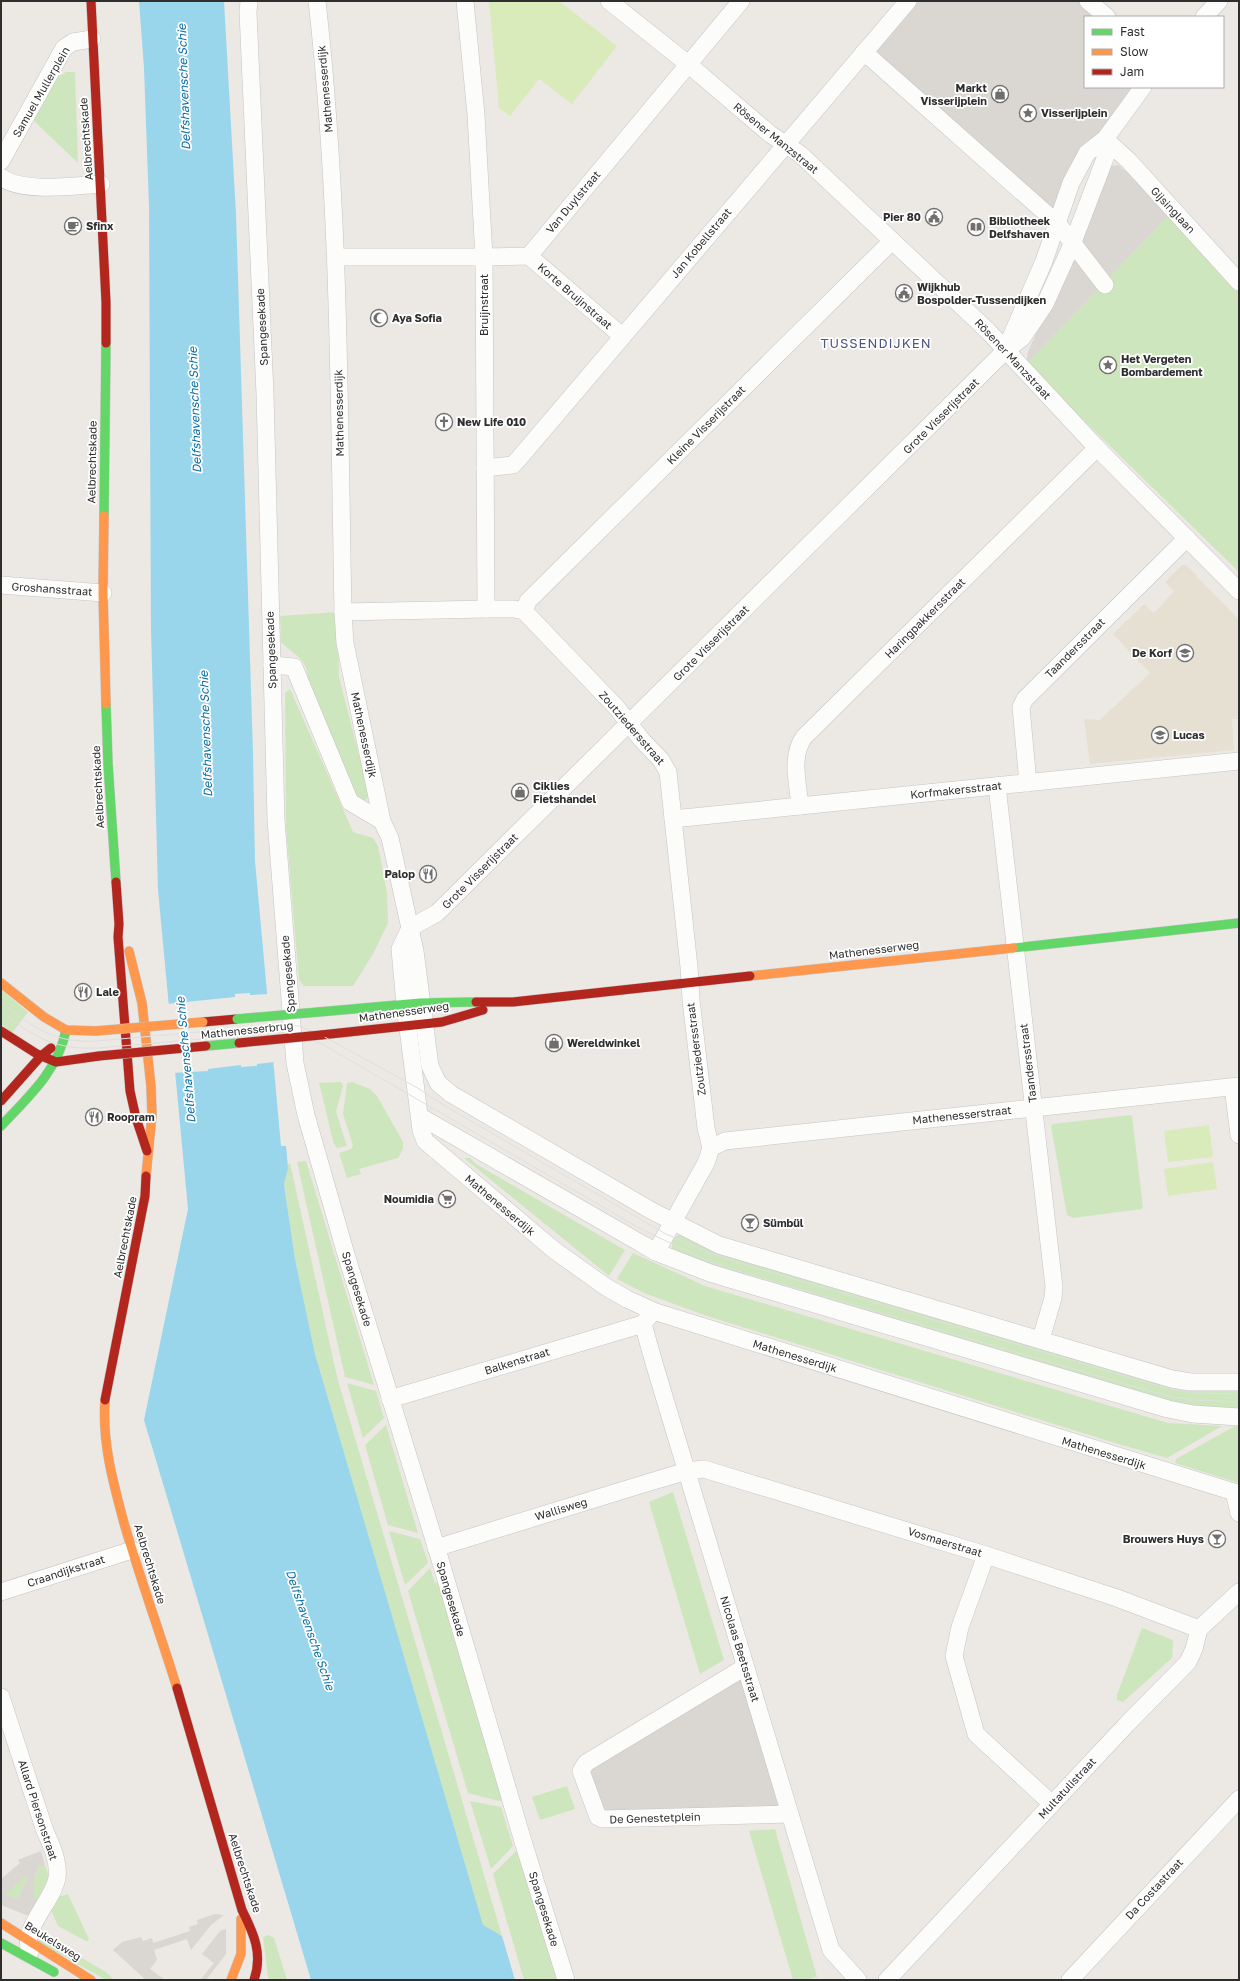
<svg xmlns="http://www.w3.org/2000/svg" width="1240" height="1981" font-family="'Golos Text',sans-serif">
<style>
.education{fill:#e6e0d3}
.green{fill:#cee6be}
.pitch{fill:#d9eabb}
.plaza{fill:#dad6d2;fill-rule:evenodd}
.water{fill:#99d6ec}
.pier{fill:#ece8e4}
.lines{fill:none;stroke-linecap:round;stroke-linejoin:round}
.street-casing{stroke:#c5c4c5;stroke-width:18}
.fast-casing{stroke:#c5c4c5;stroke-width:10}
.slow-casing{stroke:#c5c4c5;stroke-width:10}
.jam-casing{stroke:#c5c4c5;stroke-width:10}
.street{stroke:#fcfcfb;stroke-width:17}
.fast{stroke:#63d668;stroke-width:9}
.slow{stroke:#ff974d;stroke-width:9}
.jam{stroke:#b3261e;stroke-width:9}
.tram{stroke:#dfdfe1;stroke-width:1}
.fast-bridge-casing{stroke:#c5c4c5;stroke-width:10;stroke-linecap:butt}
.slow-bridge-casing{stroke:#c5c4c5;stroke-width:10;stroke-linecap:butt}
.jam-bridge-casing{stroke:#c5c4c5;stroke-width:10;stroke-linecap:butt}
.fast-bridge{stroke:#63d668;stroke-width:9}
.slow-bridge{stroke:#ff974d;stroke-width:9}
.jam-bridge{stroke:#b3261e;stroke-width:9}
.labels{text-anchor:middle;stroke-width:3.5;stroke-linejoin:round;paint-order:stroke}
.poi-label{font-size:11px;font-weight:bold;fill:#2e2e2e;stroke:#fff;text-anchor:start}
.street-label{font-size:11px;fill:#2e2e2e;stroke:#fff}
.water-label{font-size:12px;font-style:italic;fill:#0d6fa3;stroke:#fff}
.quarter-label{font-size:13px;letter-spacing:1px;fill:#4d5680;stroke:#fff}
</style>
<rect width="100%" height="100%" fill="#ece8e4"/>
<polygon class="education" points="1182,565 1186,565 1239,620 1239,719 1232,719 1234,750 1090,764 1084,719 1100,720 1150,673 1113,634 1144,604 1154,613 1174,591 1165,582"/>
<g class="green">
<polygon points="66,72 75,72 78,163 33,120 56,78"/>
<polygon points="1171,213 1239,288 1239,572 1026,364"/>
<path d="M338,612L339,677L370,798L359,802L308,685C309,658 297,658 281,642L280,616Z"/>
<polygon points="290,689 353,832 373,838 378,846 387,893 388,923 373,954 353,986 304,986 299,980 286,827 285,693"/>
<polygon points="1,990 28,1012 12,1033 1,1024"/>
<path d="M341,1082L343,1086L336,1112L347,1146L337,1148L334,1144C328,1124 325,1104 319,1083Z"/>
<polygon points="352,1082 370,1089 377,1096 403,1142 403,1149 398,1158 359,1169 361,1174 347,1178 339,1153 351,1149 353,1145 343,1114 347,1083"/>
<polygon points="1130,1115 1132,1116 1143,1207 1142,1209 1073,1218 1067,1215 1051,1126 1053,1124"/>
<polygon points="464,1158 470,1158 476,1164 625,1250 609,1276"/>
<polygon points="306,1161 374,1385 345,1377 297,1162"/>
<polygon points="290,1163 337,1377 502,1936 483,1926 315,1354 295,1259 286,1198 284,1184 288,1164"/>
<path d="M682,1234L1176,1385L1239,1387V1412L1198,1410L728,1275L673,1252C670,1243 673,1236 682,1234Z"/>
<polygon points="633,1253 705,1286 1168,1423 1222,1426 1167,1458 1115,1443 704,1315 644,1293 617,1279"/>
<polygon points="347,1383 376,1391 384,1418 363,1438"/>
<polygon points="386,1425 418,1533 388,1525 365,1445"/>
<polygon points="1235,1426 1239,1427 1239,1483 1175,1463 1176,1459"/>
<polygon points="673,1492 724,1660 700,1674 649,1502"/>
<polygon points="389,1531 420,1539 428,1563 405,1585"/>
<polygon points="430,1568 435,1583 439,1582 506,1800 499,1801 468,1793 408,1591"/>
<polygon points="1142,1628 1173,1640 1172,1658 1123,1702 1117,1700 1117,1695"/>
<polygon points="567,1786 575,1809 540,1820 532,1797"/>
<polygon points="470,1801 501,1807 513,1846 491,1869"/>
<polygon points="775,1829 817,1977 805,1980 793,1980 749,1831"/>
<polygon points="520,1851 558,1980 524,1980 493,1874 515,1852"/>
<path d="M43,1864C53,1871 46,1895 37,1901L34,1900L33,1880L40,1865Z"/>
<polygon points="26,1874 28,1876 18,1899 4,1894"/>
<polygon points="68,1894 89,1939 88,1941 86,1941 58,1926 50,1908 58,1897"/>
<polygon points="38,1928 41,1929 46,1937 106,1972 114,1980 106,1980 39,1942"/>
<polygon points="269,1935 274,1938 287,1980 270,1980 268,1977 263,1937"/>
</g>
<g class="pitch">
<polygon points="489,1 559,1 617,46 572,104 539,79 510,116 499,108"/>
<polygon points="1209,1125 1213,1157 1168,1162 1164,1131"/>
<polygon points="1213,1162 1217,1189 1168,1196 1164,1169"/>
</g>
<g class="plaza">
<polygon points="908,1 1088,1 1107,17 1085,17 1085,87 1143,87 1087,153 1058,224 864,52"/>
<polygon points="1118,165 1141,183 1171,213 1026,364 1028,352 1110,166"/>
<polygon points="745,1667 789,1814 602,1819 583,1767"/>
<path d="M41,1851L45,1865H40L34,1877V1900H39L30,1915H26L1,1905V1879L20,1863L18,1860L20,1859ZM26,1875L28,1876L18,1899L5,1894Z"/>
<polygon points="215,1914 224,1915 211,1925 191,1950 187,1939 154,1950 157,1960 150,1969 165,1980 146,1980 113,1950 122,1942 141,1937 143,1941 152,1938 153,1943 190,1931 189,1927 198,1924 197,1920"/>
<polygon points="226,1929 226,1954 206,1980 200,1980 214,1963 202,1954 220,1931"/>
</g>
<polygon class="water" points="139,1 224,1 236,214 253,753 255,861 281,1146 286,1146 288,1168 284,1184 286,1198 295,1259 315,1354 483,1925 502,1936 515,1980 311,1980 144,1420 188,1209 158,890 151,629 149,206 144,68"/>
<polygon class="pier" points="250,993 250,995 268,994 275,1062 257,1064 257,1066 241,1067 241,1065 208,1069 208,1071 172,1073 166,1004 235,997 235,994"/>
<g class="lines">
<g class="street-casing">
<g id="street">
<polyline points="249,1 248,12 265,394 276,820 295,1063 306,1115 345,1251 439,1556 522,1838 566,1980"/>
<path d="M317,1C340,204 339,408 343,612L345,643L382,821L390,838L415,951L430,1066L438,1083L451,1094L652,1211L719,1245L1172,1379L1190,1382H1239"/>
<polyline points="465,1 476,115 484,257 486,609"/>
<polyline points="609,1 688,64 770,134 800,154 988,331 1097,448 1239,591"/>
<polyline points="1088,1 1107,17"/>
<polyline points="1204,17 1219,1"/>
<polyline points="864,52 1058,224 1105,285"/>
<polyline points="1105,139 1106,156 1073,242 1045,304 1022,338 1005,351 1044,261 1071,183 1087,153 1105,139 1143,87"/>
<polyline points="1105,139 1129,161 1239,282"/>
<polyline points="1,161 64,48 73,42 92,39"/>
<path d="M1,177C21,193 76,186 101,184"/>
<polyline points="529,256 622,336"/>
<polyline points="336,257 484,257 529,256 741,1"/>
<polyline points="485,468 513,465 521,456 908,1"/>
<polyline points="1,585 103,593"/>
<polyline points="524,611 528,601 892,241"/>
<polyline points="343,612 486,609 514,609 524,611 617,708 641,739 661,760 668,772 689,967 691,1000 706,1128 711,1148"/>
<polyline points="272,665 294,667 350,802 382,821"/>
<polyline points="1028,783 1021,707 1025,699 1187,538"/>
<polyline points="997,786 1054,1287 1053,1298 1041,1339"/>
<path d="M800,806C798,783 790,757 804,737L1097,448"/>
<polyline points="673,819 1239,761"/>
<polyline points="410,928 400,949 405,1005 421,1130 425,1141 554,1250 606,1287 627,1299 653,1311 1234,1492 1239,1513"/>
<polyline points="410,928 437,913 1005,351"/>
<polyline points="1233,1087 1239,1135"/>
<polyline points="421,1117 635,1240 656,1252 710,1273 1168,1409 1193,1414 1239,1417"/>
<polyline points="711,1148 725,1141 1239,1086"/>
<polyline points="656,1252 706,1163 711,1148"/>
<polyline points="653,1311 643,1324 654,1363 831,1950 858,1980"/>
<polyline points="390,1399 643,1324"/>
<polyline points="436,1548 640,1485 687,1471 704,1469 986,1555 1117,1598 1199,1629"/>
<polyline points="986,1555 960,1627 954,1656 976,1734 1052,1804"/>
<polyline points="1,1592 132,1550"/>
<polyline points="745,1667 586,1763 581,1771 598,1817 602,1819 789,1814"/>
<path d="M1,1697L45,1831C52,1846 59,1862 57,1878C53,1901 21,1928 30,1952"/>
<polyline points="887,1980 1127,1724 1188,1662 1194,1649 1199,1629 1239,1592"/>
<polyline points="1070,1980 1239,1799"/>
</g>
</g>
<g class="fast-casing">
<g id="fast">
<polyline points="104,516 106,343"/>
<polyline points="106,704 108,764 116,882"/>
<polyline points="1013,948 1239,923"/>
<polyline points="319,1012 420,1003 476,1002"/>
<polyline points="206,1046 239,1043"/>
<path d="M1,1126C28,1097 58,1071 66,1030"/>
<polyline points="1,1943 54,1972"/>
</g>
</g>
<g class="slow-casing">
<g id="slow">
<polyline points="104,516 103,593 106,704"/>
<polyline points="129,951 142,1003 151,1086 152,1115 146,1176"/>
<polyline points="750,976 1013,948"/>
<polyline points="1,983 44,1017 66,1030 96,1031"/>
<path d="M105,1400C102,1443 113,1482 124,1523C140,1578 160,1633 177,1688"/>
<polyline points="1,1923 91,1980"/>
<polyline points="231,1980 241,1954 241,1919"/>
</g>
</g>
<g class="jam-casing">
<g id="jam">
<polyline points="91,1 106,302 106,343"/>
<polyline points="116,882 119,924 118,937 130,1091 136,1118 147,1151"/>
<polyline points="476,1002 513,1002 750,976"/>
<polyline points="203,1022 237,1019"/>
<polyline points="1,1031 37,1054 56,1062 99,1056"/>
<polyline points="321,1035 442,1022 483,1010"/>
<polyline points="1,1101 41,1056 51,1048"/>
<polyline points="105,1400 145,1196 146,1176"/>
<path d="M177,1688L242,1910C254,1934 263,1954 254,1980"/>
</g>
</g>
<use href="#street" class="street"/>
<use href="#fast" class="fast"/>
<use href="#slow" class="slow"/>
<use href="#jam" class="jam"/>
<g class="tram">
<path d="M1,1002C32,1027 55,1044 97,1041L278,1025L299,1026L321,1035L416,1087L445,1106L666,1234L710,1253L753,1267L1166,1388L1196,1393L1239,1394"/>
<path d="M1,1011C33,1037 55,1050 98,1048L271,1033C289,1032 305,1035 322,1044L641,1229L708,1261L750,1275L1160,1394L1191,1400L1239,1402"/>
</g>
<g class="fast-bridge-casing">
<polyline id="fast-bridge" points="237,1019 319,1012"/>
</g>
<g class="slow-bridge-casing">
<polyline id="slow-bridge" points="96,1031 203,1022"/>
</g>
<g class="jam-bridge-casing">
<g id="jam-bridge">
<polyline points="239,1043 321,1035"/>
<polyline points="99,1056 206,1046"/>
</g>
</g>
<use href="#fast-bridge" class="fast-bridge"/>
<use href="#slow-bridge" class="slow-bridge"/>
<use href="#jam-bridge" class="jam-bridge"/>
</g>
<defs>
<g id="shop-ring" transform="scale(0.9)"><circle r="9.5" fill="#fff" stroke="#706f6e" stroke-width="1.5"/><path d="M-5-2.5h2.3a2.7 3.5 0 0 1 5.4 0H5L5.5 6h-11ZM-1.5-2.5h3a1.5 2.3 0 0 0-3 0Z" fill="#706f6e"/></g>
<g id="sight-ring" transform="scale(0.9)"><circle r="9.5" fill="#fff" stroke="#706f6e" stroke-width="1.5"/><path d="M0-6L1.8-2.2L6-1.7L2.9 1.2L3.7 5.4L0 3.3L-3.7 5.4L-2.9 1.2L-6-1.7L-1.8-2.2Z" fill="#706f6e"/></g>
<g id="civic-ring" transform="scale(0.9)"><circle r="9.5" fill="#fff" stroke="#706f6e" stroke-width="1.5"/><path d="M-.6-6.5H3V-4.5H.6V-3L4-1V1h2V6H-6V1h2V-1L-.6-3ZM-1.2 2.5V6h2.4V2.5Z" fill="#706f6e"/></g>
<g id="cafe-ring" transform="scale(0.9)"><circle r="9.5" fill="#fff" stroke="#706f6e" stroke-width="1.5"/><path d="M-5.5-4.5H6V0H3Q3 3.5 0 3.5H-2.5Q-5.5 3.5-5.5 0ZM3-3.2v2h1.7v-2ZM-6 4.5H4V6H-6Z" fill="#706f6e"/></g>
<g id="library-ring" transform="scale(0.9)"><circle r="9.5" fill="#fff" stroke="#706f6e" stroke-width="1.5"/><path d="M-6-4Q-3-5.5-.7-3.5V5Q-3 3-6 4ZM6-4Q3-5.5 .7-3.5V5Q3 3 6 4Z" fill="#706f6e"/></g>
<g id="mosque-ring" transform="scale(0.9)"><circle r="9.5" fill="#fff" stroke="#706f6e" stroke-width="1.5"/><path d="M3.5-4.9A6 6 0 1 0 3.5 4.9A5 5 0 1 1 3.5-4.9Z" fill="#706f6e"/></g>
<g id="church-ring" transform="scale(0.9)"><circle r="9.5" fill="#fff" stroke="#706f6e" stroke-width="1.5"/><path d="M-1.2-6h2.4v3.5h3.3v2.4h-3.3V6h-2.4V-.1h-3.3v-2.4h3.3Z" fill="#706f6e"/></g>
<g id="school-ring" transform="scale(0.9)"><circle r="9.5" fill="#fff" stroke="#706f6e" stroke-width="1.5"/><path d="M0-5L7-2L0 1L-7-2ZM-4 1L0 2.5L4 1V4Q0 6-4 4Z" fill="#706f6e"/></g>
<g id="restaurant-ring" transform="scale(0.9)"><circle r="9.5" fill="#fff" stroke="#706f6e" stroke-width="1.5"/><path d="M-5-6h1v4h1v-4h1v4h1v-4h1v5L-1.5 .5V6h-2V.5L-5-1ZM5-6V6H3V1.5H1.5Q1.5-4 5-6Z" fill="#706f6e"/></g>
<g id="supermarket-ring" transform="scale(0.9)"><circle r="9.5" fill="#fff" stroke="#706f6e" stroke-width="1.5"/><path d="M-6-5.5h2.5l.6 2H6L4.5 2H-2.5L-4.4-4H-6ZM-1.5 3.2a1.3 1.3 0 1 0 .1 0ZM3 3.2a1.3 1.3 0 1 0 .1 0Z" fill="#706f6e"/></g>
<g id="bar-ring" transform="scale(0.9)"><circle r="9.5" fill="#fff" stroke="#706f6e" stroke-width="1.5"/><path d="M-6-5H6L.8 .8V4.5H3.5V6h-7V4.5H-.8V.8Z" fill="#706f6e"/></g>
</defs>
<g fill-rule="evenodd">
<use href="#shop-ring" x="1000" y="94"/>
<use href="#sight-ring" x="1028" y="113"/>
<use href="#civic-ring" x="934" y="217"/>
<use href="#cafe-ring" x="73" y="226"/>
<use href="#library-ring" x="976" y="227"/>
<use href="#civic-ring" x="904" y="293"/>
<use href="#mosque-ring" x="379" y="318"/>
<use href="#sight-ring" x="1108" y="365"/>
<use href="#church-ring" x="444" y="422"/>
<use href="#school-ring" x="1185" y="653"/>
<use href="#school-ring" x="1160" y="735"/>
<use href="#shop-ring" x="520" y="792"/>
<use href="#restaurant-ring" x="428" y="874"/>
<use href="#restaurant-ring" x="83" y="992"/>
<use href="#shop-ring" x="554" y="1043"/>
<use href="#restaurant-ring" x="94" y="1117"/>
<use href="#supermarket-ring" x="447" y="1199"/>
<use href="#bar-ring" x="750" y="1223"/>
<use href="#bar-ring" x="1217" y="1539"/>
</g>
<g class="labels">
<g class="poi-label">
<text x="987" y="92" text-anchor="end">Markt<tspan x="987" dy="13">Visserijplein</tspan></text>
<text x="1041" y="117">Visserijplein</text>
<text x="921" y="221" text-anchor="end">Pier 80</text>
<text x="989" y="225">Bibliotheek<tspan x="989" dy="13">Delfshaven</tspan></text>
<text x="86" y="230">Sfinx</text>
<text x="917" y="291">Wijkhub<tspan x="917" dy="13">Bospolder-Tussendijken</tspan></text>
<text x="392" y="322">Aya Sofia</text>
<text x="1121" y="363">Het Vergeten<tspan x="1121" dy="13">Bombardement</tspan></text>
<text x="457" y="426">New Life 010</text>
<text x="1172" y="657" text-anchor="end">De Korf</text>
<text x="1173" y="739">Lucas</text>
<text x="533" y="790">Ciklies<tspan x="533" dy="13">Fietshandel</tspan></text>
<text x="415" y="878" text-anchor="end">Palop</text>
<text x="96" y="996">Lale</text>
<text x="567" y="1047">Wereldwinkel</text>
<text x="107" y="1121">Roopram</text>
<text x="434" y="1203" text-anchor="end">Noumidia</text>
<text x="763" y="1227">Sümbül</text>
<text x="1204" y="1543" text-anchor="end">Brouwers Huys</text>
</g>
<g class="street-label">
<text transform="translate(325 89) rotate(-95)" y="4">Mathenesserdijk</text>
<text transform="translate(41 92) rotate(-60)" y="4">Samuel Mullerplein</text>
<text transform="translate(776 138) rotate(39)" y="4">Rösener Manzstraat</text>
<text transform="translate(86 139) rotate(-94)" y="4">Aelbrechtskade</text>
<text transform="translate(573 202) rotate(-50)" y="4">Van Duylstraat</text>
<text transform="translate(1173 210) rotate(47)" y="4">Gijsinglaan</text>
<text transform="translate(701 243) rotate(-50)" y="4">Jan Kobellstraat</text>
<text transform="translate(575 296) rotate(41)" y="4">Korte Bruijnstraat</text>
<text transform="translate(484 305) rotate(-90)" y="4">Bruijnstraat</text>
<text transform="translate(262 327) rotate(-93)" y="4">Spangesekade</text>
<text transform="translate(1013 359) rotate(47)" y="4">Rösener Manzstraat</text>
<text transform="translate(339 413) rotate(-91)" y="4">Mathenesserdijk</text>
<text transform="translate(941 416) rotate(-45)" y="4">Grote Visserijstraat</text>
<text transform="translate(706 425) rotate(-45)" y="4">Kleine Visserijstraat</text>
<text transform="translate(92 462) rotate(-89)" y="4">Aelbrechtskade</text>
<text transform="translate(52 589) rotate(4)" y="4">Groshansstraat</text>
<text transform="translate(925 618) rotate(-45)" y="4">Haringpakkersstraat</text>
<text transform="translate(711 643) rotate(-45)" y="4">Grote Visserijstraat</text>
<text transform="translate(1075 648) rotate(-45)" y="4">Taandersstraat</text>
<text transform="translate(271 650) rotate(-92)" y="4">Spangesekade</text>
<text transform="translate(632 728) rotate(49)" y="4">Zoutziedersstraat</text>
<text transform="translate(364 735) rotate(78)" y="4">Mathenesserdijk</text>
<text transform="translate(98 787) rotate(-93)" y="4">Aelbrechtskade</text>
<text transform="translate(956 790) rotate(-6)" y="4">Korfmakersstraat</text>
<text transform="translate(480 871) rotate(-45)" y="4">Grote Visserijstraat</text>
<text transform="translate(874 950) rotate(-7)" y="4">Mathenesserweg</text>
<text transform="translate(288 974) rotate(-95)" y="4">Spangesekade</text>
<text transform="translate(404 1012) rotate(-8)" y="4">Mathenesserweg</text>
<text transform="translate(247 1030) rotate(-6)" y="4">Mathenesserbrug</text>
<text transform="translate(696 1049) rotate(-97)" y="4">Zoutziedersstraat</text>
<text transform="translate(1028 1063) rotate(-97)" y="4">Taandersstraat</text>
<text transform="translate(962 1115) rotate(-6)" y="4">Mathenesserstraat</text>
<text transform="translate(500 1205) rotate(40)" y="4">Mathenesserdijk</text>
<text transform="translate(125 1237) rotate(-79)" y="4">Aelbrechtskade</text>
<text transform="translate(357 1289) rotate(73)" y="4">Spangesekade</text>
<text transform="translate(795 1356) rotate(17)" y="4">Mathenesserdijk</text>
<text transform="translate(517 1361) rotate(-17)" y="4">Balkenstraat</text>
<text transform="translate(1104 1453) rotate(17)" y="4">Mathenesserdijk</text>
<text transform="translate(561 1509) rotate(-17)" y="4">Wallisweg</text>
<text transform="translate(945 1542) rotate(17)" y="4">Vosmaerstraat</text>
<text transform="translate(150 1564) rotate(73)" y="4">Aelbrechtskade</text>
<text transform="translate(66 1571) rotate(-18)" y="4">Craandijkstraat</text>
<text transform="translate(451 1599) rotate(74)" y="4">Spangesekade</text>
<text transform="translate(740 1649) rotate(73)" y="4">Nicolaas Beetsstraat</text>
<text transform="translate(1067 1788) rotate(-47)" y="4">Multatulistraat</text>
<text transform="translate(38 1810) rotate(72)" y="4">Allard Piersonstraat</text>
<text transform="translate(655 1818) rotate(-2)" y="4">De Genestetplein</text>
<text transform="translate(245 1873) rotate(72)" y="4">Aelbrechtskade</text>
<text transform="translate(1154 1889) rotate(-47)" y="4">Da Costastraat</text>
<text transform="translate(544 1909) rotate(73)" y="4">Spangesekade</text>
<text transform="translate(53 1941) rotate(32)" y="4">Beukelsweg</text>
</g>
<g class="water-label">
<text transform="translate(184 87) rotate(-92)" y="4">Delfshavensche Schie</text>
<text transform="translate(195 410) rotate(-92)" y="4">Delfshavensche Schie</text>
<text transform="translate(206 734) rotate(-92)" y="4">Delfshavensche Schie</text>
<text transform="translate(186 1060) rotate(-95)" y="4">Delfshavensche Schie</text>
<text transform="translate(310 1630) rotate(71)" y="4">Delfshavensche Schie</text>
</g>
<g class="quarter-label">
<text x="876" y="348">TUSSENDIJKEN</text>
</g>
</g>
<rect width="1240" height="1981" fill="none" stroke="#2e2e2e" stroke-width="4"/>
<rect x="1084" y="16" width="140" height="72" fill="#ffffff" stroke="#ababab"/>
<rect x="1092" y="29" width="20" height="6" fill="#63d668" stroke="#ababab"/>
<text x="1120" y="36" font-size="12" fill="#2e2e2e">Fast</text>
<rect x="1092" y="49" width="20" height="6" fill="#ff974d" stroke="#ababab"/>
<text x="1120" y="56" font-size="12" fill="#2e2e2e">Slow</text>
<rect x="1092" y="69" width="20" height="6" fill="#b3261e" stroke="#ababab"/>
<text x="1120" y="76" font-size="12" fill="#2e2e2e">Jam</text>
</svg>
